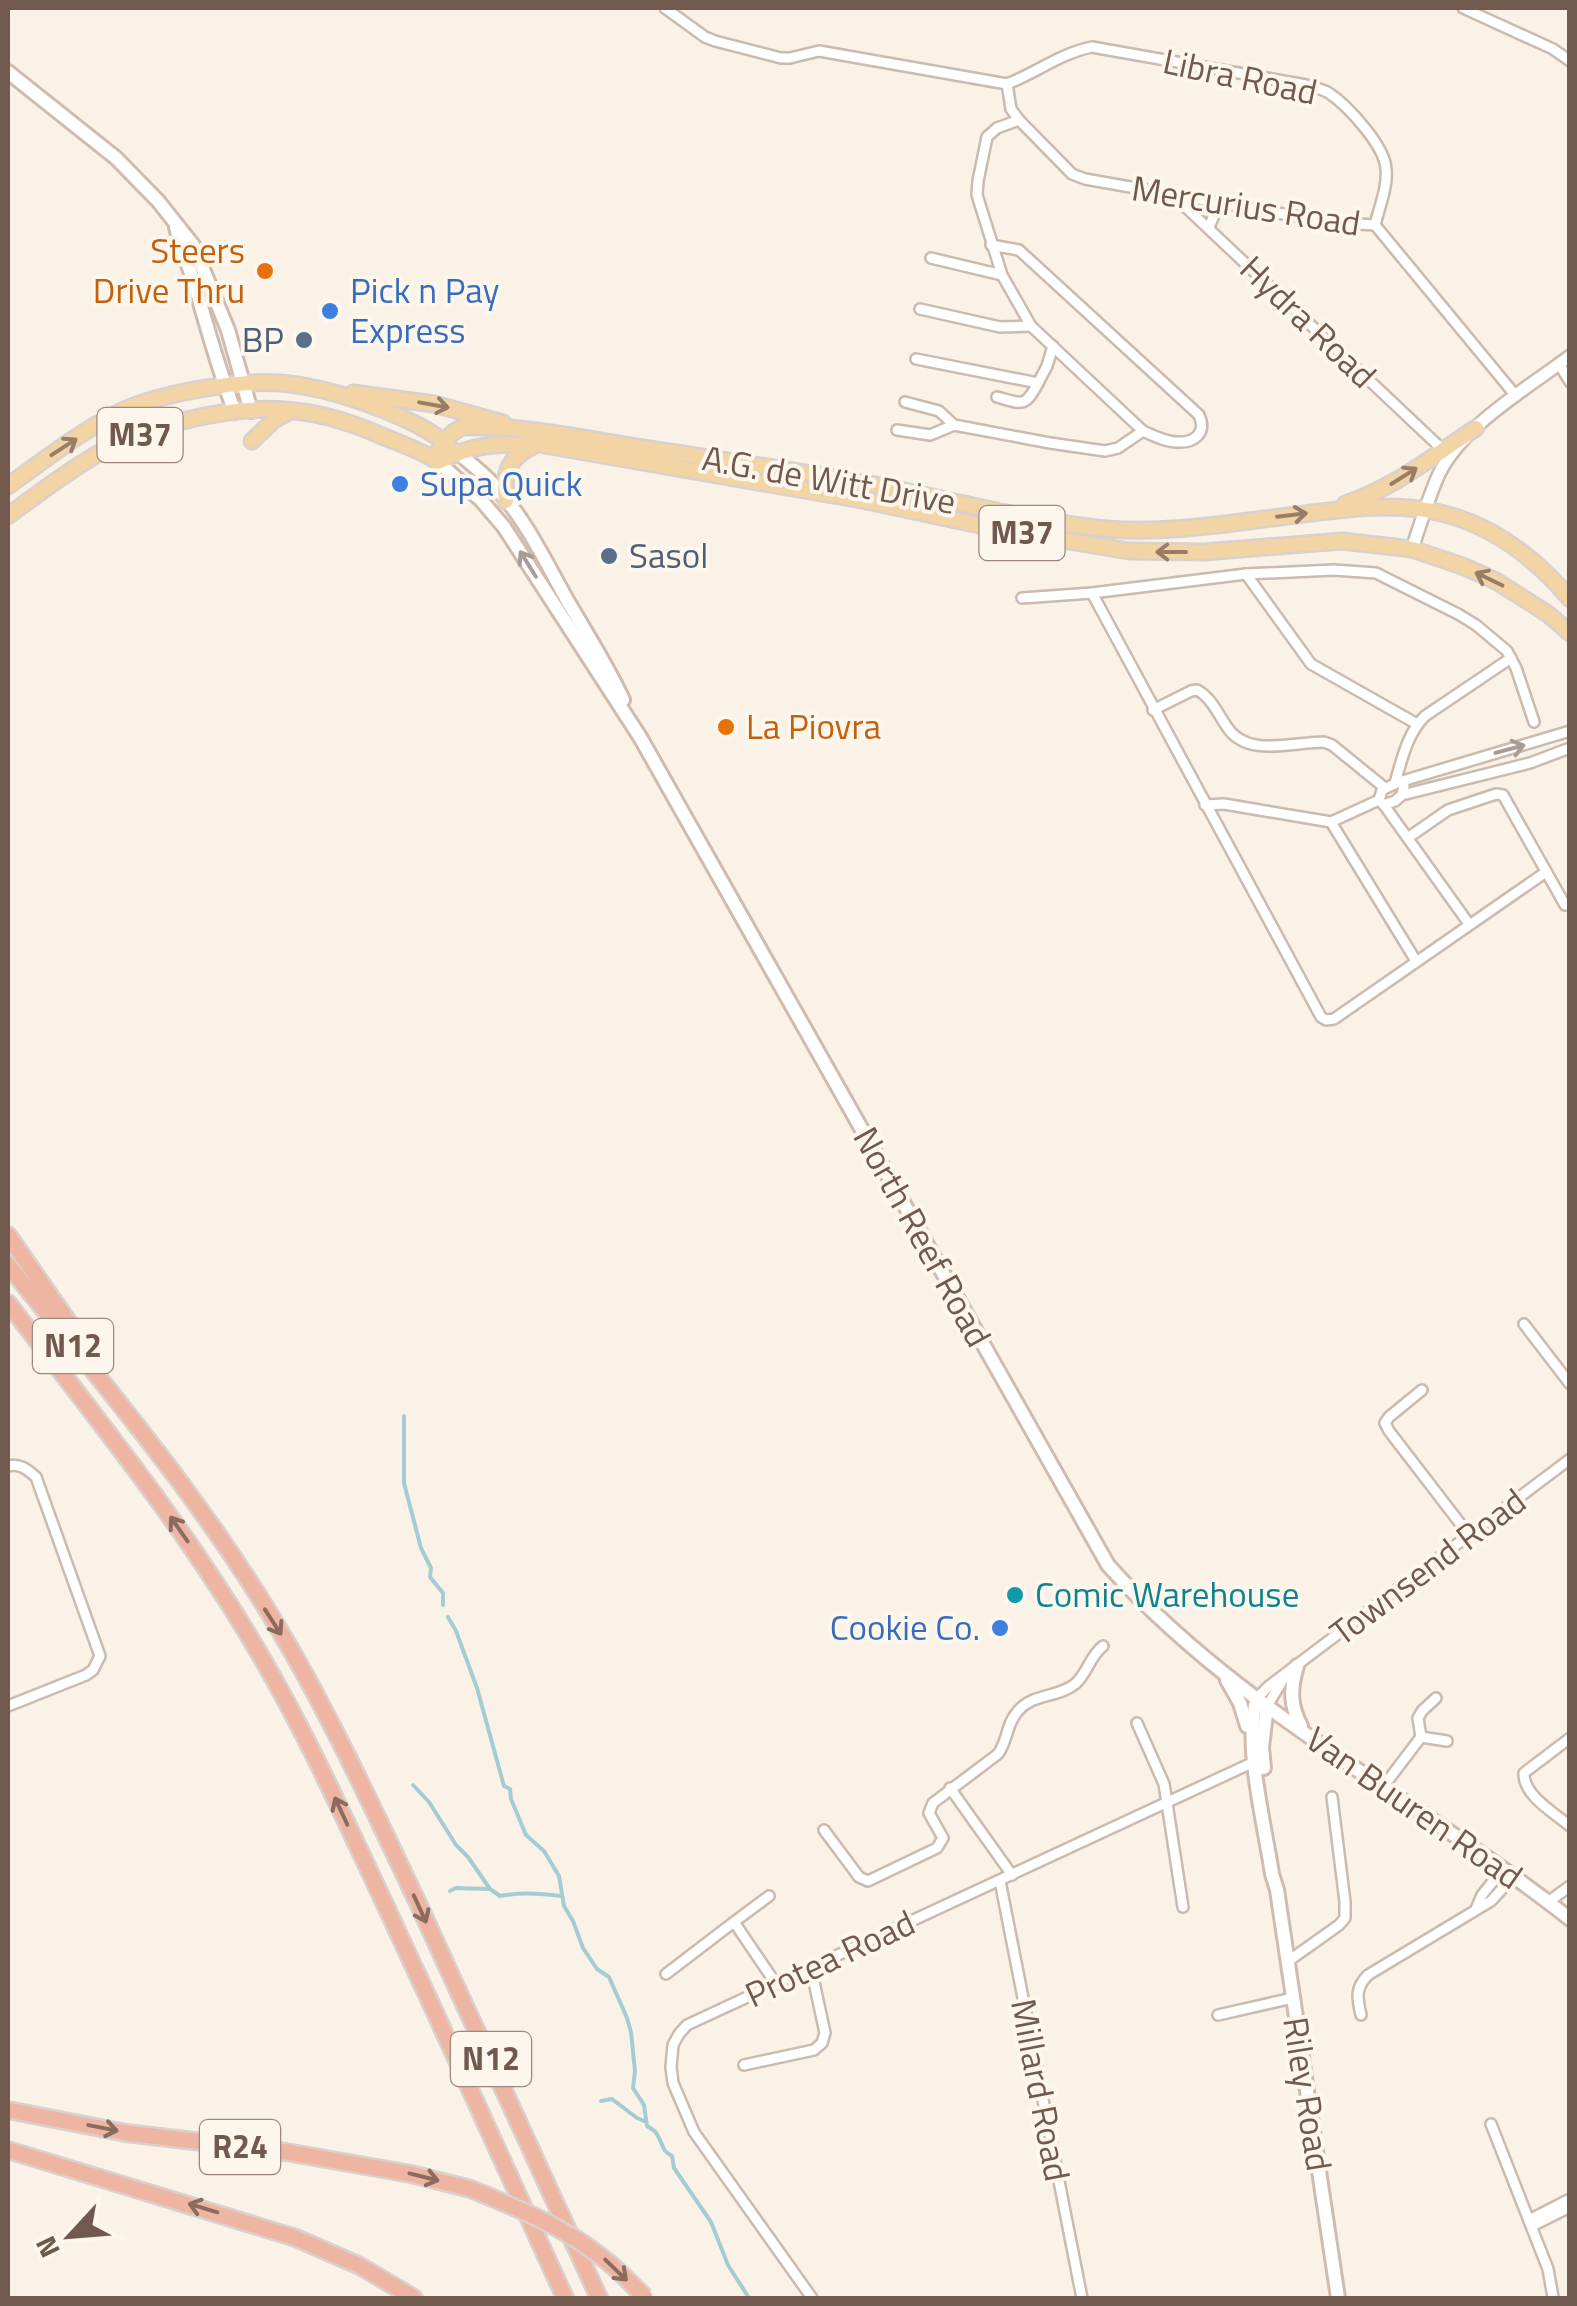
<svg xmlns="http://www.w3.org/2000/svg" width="1577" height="2306" font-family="'Titillium Web',sans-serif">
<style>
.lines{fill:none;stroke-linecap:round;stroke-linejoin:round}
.stream{stroke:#a4cdd3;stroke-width:4}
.minor-casing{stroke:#cbbaae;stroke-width:14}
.tertiary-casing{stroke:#cbbaae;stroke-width:16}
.secondary-casing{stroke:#d0bcae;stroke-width:18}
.primary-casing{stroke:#d8d1cd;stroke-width:19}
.motorway-casing{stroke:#d8d1cd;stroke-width:20}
.minor{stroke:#fff;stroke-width:9}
.tertiary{stroke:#fff;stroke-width:11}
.secondary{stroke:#fff;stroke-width:12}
.primary{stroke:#f3d4a5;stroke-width:14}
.motorway{stroke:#efb5a3;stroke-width:15}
.motorway-bridge-casing{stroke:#d8d1cd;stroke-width:20;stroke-linecap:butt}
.motorway-bridge{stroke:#efb5a3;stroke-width:15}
.oneway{stroke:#997e67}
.oneway2{stroke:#aa9b94}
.oneway3{stroke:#8b6b5e}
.food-dot{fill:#e8710a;stroke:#fdf6ed;stroke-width:4}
.shop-dot{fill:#3f7fe0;stroke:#fdf6ed;stroke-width:4}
.service-dot{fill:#5c6f8a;stroke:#fdf6ed;stroke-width:4}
.culture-dot{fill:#0f9aa8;stroke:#fdf6ed;stroke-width:4}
.labels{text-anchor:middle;stroke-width:8;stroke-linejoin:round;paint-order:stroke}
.shield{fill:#fdf6ed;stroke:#9c887d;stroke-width:2.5}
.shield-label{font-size:32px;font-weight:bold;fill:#72594d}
.street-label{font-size:35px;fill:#72594d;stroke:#fdf6ed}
.food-label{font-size:35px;fill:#c56008;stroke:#fdf6ed;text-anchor:end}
.shop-label{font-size:35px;fill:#366cbe;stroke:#fdf6ed;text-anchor:start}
.service-label{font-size:35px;fill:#4e5e75;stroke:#fdf6ed;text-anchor:end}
.culture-label{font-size:35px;fill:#0d838f;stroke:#fdf6ed;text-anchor:start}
</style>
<rect width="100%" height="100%" fill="#faf2e7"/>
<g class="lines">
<g class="stream">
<polyline points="404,1416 404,1483 421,1548 431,1568 430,1577 443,1593 443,1605"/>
<path d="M448,1617L456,1631L477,1688L504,1786L510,1789L511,1799L526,1835L544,1851L559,1876L564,1906L573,1921L583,1948L597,1969L609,1977L627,2018L631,2032L635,2071L633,2088L644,2105L647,2126C650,2128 654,2130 656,2133C663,2142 661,2151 672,2156L674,2168L711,2222L728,2265L749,2298"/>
<path d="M413,1785L429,1802L456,1845L468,1857L490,1889L500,1896C520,1892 540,1893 561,1896"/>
<polyline points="450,1891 456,1888 489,1889"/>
<polyline points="601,2101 612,2099 637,2118 644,2121"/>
</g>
<g class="minor-casing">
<g id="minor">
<polyline points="665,8 705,37 715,41 781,58 790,58 819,51 1007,84"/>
<polyline points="1463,8 1553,49 1570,61"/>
<path d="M1007,84C1036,73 1061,53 1092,47L1306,85C1313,87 1322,89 1329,93C1348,106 1385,146 1386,169C1388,187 1379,208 1375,225"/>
<polyline points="1007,84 1011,109 1019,120 1072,174 1085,179 1329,222 1375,225"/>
<polyline points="1176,198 1443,450"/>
<polyline points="1375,225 1516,396"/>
<polyline points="1209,227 1215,213 1224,204"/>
<path d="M991,245L1019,250L1199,415C1207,433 1195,443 1177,442C1166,442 1154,436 1143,431"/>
<polyline points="931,258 1002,275"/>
<polyline points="920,309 1000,327 1031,326"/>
<polyline points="916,359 1038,383 1047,366 1053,346"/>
<polyline points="1559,364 1570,382"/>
<path d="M997,397C1022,404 1025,408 1038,383"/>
<polyline points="905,402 939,411 954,425"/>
<polyline points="897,430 930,435 954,425 1050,443 1105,451 1118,448 1143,431 1031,326 1002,275 977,195 978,181 987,137 997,128 1019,120"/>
<polyline points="1246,574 1311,664 1417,724"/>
<polyline points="1092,593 1321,1017 1326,1020 1334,1019 1546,872"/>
<polyline points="1022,598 1092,593 1246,574 1334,570 1376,573 1458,614 1476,625 1507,651 1516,668 1534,722"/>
<path d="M1153,710L1191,691L1197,690C1211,697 1218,714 1227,727C1247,758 1292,742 1324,742L1332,745L1385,788"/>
<polyline points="1399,782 1570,731"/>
<path d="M1395,783C1402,759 1407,734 1425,716L1511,658"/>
<polyline points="1402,795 1404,786 1399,782 1382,790 1379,800 1384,805 1395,801 1402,795 1530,763 1570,748"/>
<polyline points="1205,805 1224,804 1331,822 1416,961"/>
<polyline points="1384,805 1469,924"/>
<polyline points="1331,822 1379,800"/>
<polyline points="1409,837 1448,810 1496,794 1503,795 1565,905"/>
<polyline points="1524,1324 1570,1384"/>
<polyline points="1422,1390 1389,1417 1385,1423 1389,1431 1469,1535"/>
<path d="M8,1466C19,1463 27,1469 36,1477L100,1656L93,1670L86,1675L8,1706"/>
<polyline points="1257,1698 1269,1686 1570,1459"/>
<polyline points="1267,1706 1284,1678"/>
<polyline points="1137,1723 1164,1784 1183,1907"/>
<polyline points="1421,1737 1418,1718 1422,1711 1436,1698"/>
<polyline points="1421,1737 1447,1741"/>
<path d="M1570,1738L1524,1773C1523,1795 1553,1812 1570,1826"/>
<polyline points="1383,1787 1421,1737"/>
<polyline points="950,1788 1012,1875"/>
<path d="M824,1830L859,1877L868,1881L937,1848L943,1838L929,1813L933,1803L998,1754C1008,1741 1006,1724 1018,1711C1033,1693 1058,1698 1075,1684C1088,1673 1089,1657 1103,1646"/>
<polyline points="1000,1881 1082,2298"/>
<polyline points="1548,1902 1570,1886"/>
<polyline points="1476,1909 1482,1895 1503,1869"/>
<polyline points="734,1922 769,1896"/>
<polyline points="1287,1962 1339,1925 1345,1918 1345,1902 1332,1797"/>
<polyline points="666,1974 734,1922 776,1984"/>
<polyline points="1218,2015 1293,1998"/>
<path d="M1361,2015C1357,1998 1355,1988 1368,1975L1491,1901L1513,1877"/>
<polyline points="744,2065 814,2050 822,2043 825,2033 811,1968"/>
<polyline points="1491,2124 1548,2269 1553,2297"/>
<polyline points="1529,2220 1570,2199"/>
<polyline points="1532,2226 1570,2207"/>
<polyline points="812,2298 694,2132 673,2083 671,2067 673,2045 679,2034 687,2025 1256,1761"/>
</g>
</g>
<g class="tertiary-casing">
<path id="tertiary" d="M1412,549C1420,525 1428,499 1438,476C1461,426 1528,388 1570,356"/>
</g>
<g class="secondary-casing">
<g id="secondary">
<polyline points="8,72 116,158 158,201 193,245 228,330 251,411"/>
<path d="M176,227C181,249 190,268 196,289C208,330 219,372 235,412"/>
<path d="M458,452C467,461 478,469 487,478C522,512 543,557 567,600C586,633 607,665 623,700"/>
<path d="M438,462L481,500L504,527L640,737L1108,1565C1237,1710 1419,1800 1570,1919"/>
<path d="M1297,1666C1290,1689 1290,1705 1301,1726"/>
<polyline points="1227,1680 1240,1703 1247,1726"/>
<path d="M1257,1698C1243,1744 1265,1825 1272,1874L1277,1890L1338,2298"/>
<polyline points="1264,1768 1262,1747 1267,1706"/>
</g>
</g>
<g class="primary-casing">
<g id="primary">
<polyline points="353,393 434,404 503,423"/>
<polyline points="252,441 274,420 287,413"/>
<path d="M434,458C442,445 448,433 463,427C521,425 579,438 636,447C721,460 807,472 891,488C962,503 1034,522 1107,529C1167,534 1229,523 1288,516C1336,510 1384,502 1432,511C1489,522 1533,555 1570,599"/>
<path d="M8,486C43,461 82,430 122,411C162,393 236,380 279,383C327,386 413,415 449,446"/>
<path d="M506,501C503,474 507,459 533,446"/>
<path d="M1345,504C1394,488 1433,456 1476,428"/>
<path d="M8,516C36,495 65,473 96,455C148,425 234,403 295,411C325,414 355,424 382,436C401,444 421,450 438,462C477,443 496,444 539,444L862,500L998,529L1129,551L1204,552L1342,541L1412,549L1465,567L1496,581L1548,614L1570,633"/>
</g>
</g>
<g class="motorway-casing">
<g id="motorway">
<polyline points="8,1235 85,1346"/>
<path d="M8,1265C107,1388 211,1510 290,1648C337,1730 376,1815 416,1899C478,2032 539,2165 599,2298"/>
<path d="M8,1303C97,1419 190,1533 263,1660C308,1737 344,1818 382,1898C444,2031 505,2165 565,2298"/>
<polyline points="8,2110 126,2133 286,2152 411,2174 471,2189"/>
<polyline points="8,2150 296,2238 360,2266 414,2298"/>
</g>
</g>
<use href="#minor" class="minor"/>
<use href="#tertiary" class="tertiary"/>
<use href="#secondary" class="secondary"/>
<use href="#primary" class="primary"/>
<use href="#motorway" class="motorway"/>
<g class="motorway-bridge-casing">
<path id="motorway-bridge" d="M471,2189C517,2208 565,2227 604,2259C619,2270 631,2284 645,2297"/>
</g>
<use href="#motorway-bridge" class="motorway-bridge"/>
</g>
<defs><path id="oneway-shaft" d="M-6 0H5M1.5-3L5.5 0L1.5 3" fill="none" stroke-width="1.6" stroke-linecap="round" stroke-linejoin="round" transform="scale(2.5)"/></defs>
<g class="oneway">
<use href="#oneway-shaft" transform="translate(434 405) rotate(10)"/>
<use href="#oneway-shaft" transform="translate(64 447) rotate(-33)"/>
<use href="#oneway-shaft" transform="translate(1404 476) rotate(-32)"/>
<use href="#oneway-shaft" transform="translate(1292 515) rotate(-7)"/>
<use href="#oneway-shaft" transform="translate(1171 552) rotate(-180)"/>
<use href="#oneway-shaft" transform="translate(1489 579) rotate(-154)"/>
</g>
<g class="oneway2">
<use href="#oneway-shaft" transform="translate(528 564) rotate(-122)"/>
<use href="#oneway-shaft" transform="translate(1510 749) rotate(-15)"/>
</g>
<g class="oneway3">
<use href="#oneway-shaft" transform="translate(179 1529) rotate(-125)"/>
<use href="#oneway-shaft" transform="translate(273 1622) rotate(57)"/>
<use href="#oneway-shaft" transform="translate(341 1811) rotate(-115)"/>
<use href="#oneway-shaft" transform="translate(420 1909) rotate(65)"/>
<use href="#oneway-shaft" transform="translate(103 2128) rotate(11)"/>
<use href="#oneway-shaft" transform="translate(424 2177) rotate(14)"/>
<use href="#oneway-shaft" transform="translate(203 2208) rotate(-163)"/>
<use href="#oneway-shaft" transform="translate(616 2270) rotate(44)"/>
</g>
<g class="food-dot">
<circle cx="265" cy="271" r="10"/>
<circle cx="726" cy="727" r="10"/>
</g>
<g class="shop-dot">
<circle cx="330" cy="311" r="10"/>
<circle cx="400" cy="484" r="10"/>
<circle cx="1000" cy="1628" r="10"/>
</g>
<g class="service-dot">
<circle cx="304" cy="340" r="10"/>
<circle cx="609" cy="556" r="10"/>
</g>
<circle class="culture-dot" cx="1015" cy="1595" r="10"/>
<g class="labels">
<g class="shield">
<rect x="97.5" y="408" width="85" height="54" rx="8"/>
<rect x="979.5" y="506" width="85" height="54" rx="8"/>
<rect x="33" y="1319" width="80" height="54" rx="8"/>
<rect x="451" y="2032" width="80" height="54" rx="8"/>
<rect x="200" y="2120" width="80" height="54" rx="8"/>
</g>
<g class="shield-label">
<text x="140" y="446">M37</text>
<text x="1022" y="544">M37</text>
<text x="73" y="1357">N12</text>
<text x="491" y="2070">N12</text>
<text x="240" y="2158">R24</text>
</g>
<g class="street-label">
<text transform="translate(1240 77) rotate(12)" y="12">Libra Road</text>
<text transform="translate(1246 206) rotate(9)" y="12">Mercurius Road</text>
<text transform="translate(1308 322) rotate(44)" y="12">Hydra Road</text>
<text transform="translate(829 480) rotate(10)" y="12">A.G. de Witt Drive</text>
<text transform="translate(922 1237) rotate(61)" y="12">North Reef Road</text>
<text transform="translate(1428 1567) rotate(-37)" y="12">Townsend Road</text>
<text transform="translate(1414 1808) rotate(35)" y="12">Van Buuren Road</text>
<text transform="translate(830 1959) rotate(-25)" y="12">Protea Road</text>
<text transform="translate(1040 2090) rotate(79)" y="12">Millard Road</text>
<text transform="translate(1307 2094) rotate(81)" y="12">Riley Road</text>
</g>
<g class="food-label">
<text x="245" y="263">Steers<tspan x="245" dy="40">Drive Thru</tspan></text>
<text x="746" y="739" text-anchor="start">La Piovra</text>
</g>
<g class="shop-label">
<text x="350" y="303">Pick n Pay<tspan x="350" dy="40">Express</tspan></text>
<text x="420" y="496">Supa Quick</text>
<text x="980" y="1640" text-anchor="end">Cookie Co.</text>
</g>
<g class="service-label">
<text x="284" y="352">BP</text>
<text x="629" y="568" text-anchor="start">Sasol</text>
</g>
<g class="culture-label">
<text x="1035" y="1607">Comic Warehouse</text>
</g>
</g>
<rect width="1577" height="2306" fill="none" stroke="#72594d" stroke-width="20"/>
<g transform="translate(70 2236) rotate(244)" stroke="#fdf6ed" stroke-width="8" paint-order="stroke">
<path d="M0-8L18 38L0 25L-18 38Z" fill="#72594d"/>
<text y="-15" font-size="28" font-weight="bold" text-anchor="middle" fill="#72594d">N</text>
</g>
</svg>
